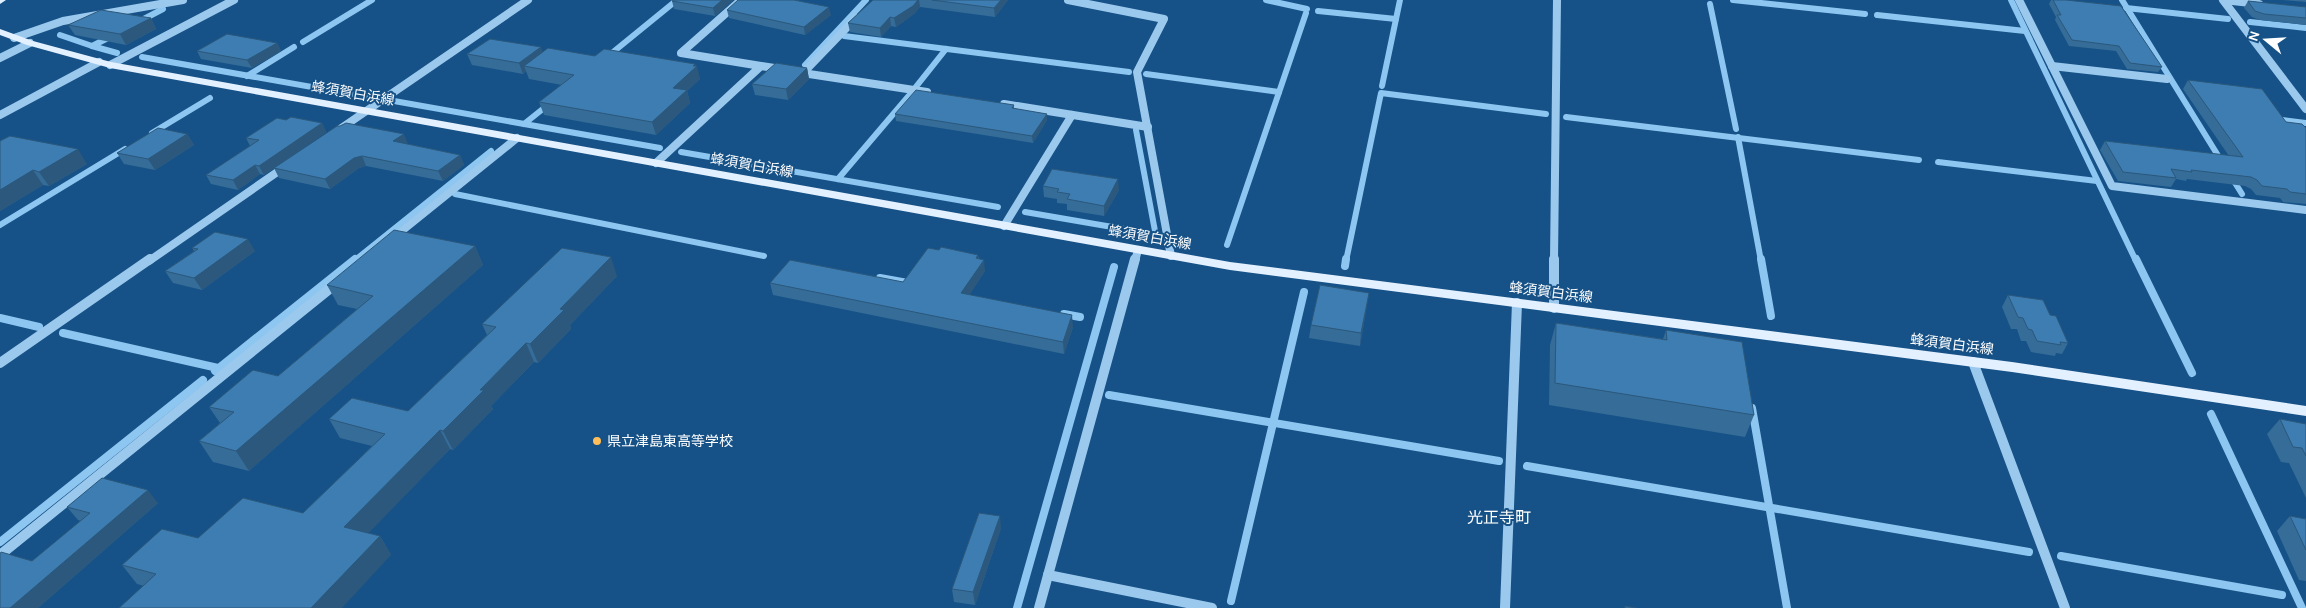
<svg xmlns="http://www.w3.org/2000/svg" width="2306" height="608" font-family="Karla,'Noto Sans JP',sans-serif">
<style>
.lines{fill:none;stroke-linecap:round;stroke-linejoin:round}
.stream-far1{stroke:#8dc6f1;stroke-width:6}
.stream{stroke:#8dc6f1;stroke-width:8}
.minor-far1{stroke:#9bc9ee;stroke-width:8}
.minor{stroke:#9bc9ee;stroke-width:10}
.major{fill:#e3f0ff;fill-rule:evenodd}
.wall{fill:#356c98}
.shaded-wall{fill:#2b587c}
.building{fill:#3e7db1;stroke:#2b587c}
.poi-dot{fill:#ffbe59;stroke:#165287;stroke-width:2}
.labels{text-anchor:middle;stroke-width:4;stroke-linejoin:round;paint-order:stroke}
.street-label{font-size:14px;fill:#fff;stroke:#165287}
.poi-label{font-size:14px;fill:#fff;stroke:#165287;text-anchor:start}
.quarter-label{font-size:16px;fill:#fff;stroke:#165287}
</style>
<rect width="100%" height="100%" fill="#165287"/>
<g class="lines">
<g class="stream-far1">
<polyline points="1266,0 1307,9"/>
<polyline points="1733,0 1865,14"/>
<polyline points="2011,0 2136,261"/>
<polyline points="2122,0 2222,162"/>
<polyline points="1710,4 1736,129"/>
<polyline points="2126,8 2228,19"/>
<polyline points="1318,11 1396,19"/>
<polyline points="1877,15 2025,31"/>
<polyline points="138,22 163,9"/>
<polyline points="2250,22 2306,28"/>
<polyline points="60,35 92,46"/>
<polyline points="844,36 1129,72"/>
<polyline points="110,37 92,46 117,53"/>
<polyline points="303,42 372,0"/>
<polyline points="142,57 374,98"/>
<polyline points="607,57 677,0"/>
<polyline points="805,65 866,0"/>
<polyline points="1146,74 1279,92"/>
<polyline points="247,76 294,47"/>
<polyline points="1382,86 1400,0"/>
<polyline points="915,88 946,49"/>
<polyline points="394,101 660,148"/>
<polyline points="1566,117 1919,160"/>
<polyline points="2275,119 2306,123"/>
<polyline points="524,124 549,104"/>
<polyline points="1136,130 1155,231"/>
<polyline points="152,133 210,98"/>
<polyline points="1738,137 1761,261"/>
<polyline points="681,152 998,207"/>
<polyline points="1938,162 2097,181"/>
<polyline points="2232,178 2242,194"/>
<polyline points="838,179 912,92"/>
<polyline points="455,194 764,256"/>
<polyline points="1025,212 1124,229 1123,234"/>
<polyline points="0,225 125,149"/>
<polyline points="1227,245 1306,13"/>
<polyline points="354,261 491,151"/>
<polyline points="1346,261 1381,93 1546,114"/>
</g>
<g class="stream">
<polyline points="1761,259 1771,316"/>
<polyline points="2136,259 2192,373"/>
<polyline points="1345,266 1346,259"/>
<polyline points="880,278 913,284"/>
<polyline points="1064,314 1080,317"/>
<polyline points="0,318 39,327"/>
<polyline points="63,333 218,368"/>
<polyline points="215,371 355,259"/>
<polyline points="1109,395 1499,461"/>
<polyline points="1752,408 1787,608"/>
<polyline points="2211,414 2302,608"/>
<polyline points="1527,466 2029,552"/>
<polyline points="0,542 203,380"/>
<polyline points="2061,556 2282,595"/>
<polyline points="1231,601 1304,292"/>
<polyline points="1017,608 1114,267"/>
</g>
<g class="minor-far1">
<polyline points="1068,0 1164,19 1137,72 1171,256"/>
<polyline points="2019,0 2112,186 2306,210"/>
<polyline points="2223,0 2306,109"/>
<polyline points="2224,0 2259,4"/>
<polyline points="14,38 63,21 183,0"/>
<polyline points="0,58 30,43"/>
<polyline points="110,65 234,0"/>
<polyline points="761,66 781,69"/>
<polyline points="2052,66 2167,79"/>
<polyline points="796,72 927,92"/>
<polyline points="803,73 856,18"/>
<polyline points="1004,104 1148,127"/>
<polyline points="0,115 99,62"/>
<polyline points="340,129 528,0"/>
<polyline points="656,163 761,66 681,53 741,0"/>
<polyline points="1004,226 1072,115"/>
<polyline points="393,238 517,138"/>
<polyline points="149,261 286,166"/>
<polyline points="1135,261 1138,250"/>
<polyline points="1554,261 1557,0"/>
</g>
<g class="minor">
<polyline points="1554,308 1554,259"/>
<polyline points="1973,362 2065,608"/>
<polyline points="0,363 150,259"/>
<polyline points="0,555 338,282"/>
<polyline points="1048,575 1212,608"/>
<polyline points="1039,608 1135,259"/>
<polyline points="1505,608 1517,303"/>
</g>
<g class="major">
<polygon points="0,0 6,0 0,4"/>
<polygon points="0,29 33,41 111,62 1230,262 2012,362 2306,406 2306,416 2012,372 1230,270 110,68 27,45 0,35"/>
</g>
</g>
<g class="wall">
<polygon points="674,0 733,0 715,16 674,9 672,1"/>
<polygon points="797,0 831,15 805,35 729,18 727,10"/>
<polygon points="873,0 1008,0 995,17 920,7 914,14 896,27 891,26 881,37 850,32 848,23"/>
<polygon points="2051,0 2053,0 2162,67 2158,72 2127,69 2116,51 2069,46 2055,20 2056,17 2049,4"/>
<polygon points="2282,0 2306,0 2306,2"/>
<polygon points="2248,1 2306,7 2306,25 2260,20 2252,17 2244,8"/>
<polygon points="151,18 156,29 126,45 75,35 68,25"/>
<polygon points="277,43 281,51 252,68 201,59 197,51"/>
<polygon points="543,52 695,64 700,79 687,91 690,103 656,135 544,115 539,102 562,85 529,79 526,71 523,74 472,65 467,54"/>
<polygon points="807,68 809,79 788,100 755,95 752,84"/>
<polygon points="2188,80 2286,122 2306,128 2306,204 2283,202 2280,198 2256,195 2251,189 2245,186 2187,179 2186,181 2176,179 2171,187 2118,181 2100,150 2105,141 2229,156 2183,89"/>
<polygon points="1014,105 1014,109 1047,114 1047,120 1033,143 896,121 895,114"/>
<polygon points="286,120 322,123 326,132 264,175 260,174 238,190 211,184 206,175 250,146 246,138"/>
<polygon points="187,134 194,145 155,170 124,164 117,153"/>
<polygon points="0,141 87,164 49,186 43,185 0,211"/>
<polygon points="408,144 460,155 464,165 443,181 366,166 359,168 330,189 279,178 274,168"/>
<polygon points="1043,186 1119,190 1104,216 1067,210 1067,204 1057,203 1057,199 1044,197"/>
<polygon points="475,246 483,265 249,471 213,462 199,441 220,423 209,407 278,376 357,309 338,305 327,285"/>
<polygon points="192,248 255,251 202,290 173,283 165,271 194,251"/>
<polygon points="978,255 979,259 985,271 969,295 1073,327 1064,354 773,295 770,283 903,282"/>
<polygon points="617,276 570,325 571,329 538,363 534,362 491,406 493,409 453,450 450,449 368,533 380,536 391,555 144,586 137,584 122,565 198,538 303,513 372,446 340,438 329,419 408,411 487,335 482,324"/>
<polygon points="1369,293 1360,346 1309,338 1311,325"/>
<polygon points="2008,295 2050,315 2068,343 2062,354 2056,353 2055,356 2031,352 2026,341 2021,341 2017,329 2011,329 2002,307"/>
<polygon points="1556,323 1663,339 1666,330 1754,415 1745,437 1549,405 1550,345"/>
<polygon points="2280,419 2306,424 2306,498 2289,463 2281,462 2267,434"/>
<polygon points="158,503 38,608 0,608 32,561 81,521 78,520 67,507"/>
<polygon points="2290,516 2306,519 2306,581 2299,580 2277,531"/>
<polygon points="1001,528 975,605 954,602 952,589"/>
</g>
<g class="shaded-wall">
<polygon points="722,0 733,0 715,16 713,8"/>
<polygon points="918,0 919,0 920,7 914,14 896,27 894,18"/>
<polygon points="1001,0 1008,0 995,17 994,8"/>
<polygon points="829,7 831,15 805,35 804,27"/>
<polygon points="890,17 891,26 881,37 880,28"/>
<polygon points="151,18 156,29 126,45 120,34"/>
<polygon points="277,43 281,51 252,68 247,60"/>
<polygon points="541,47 545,58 524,66 526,71 523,74 519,63"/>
<polygon points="695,64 696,67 697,66 700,79 687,91 690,103 656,135 652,122 673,88"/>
<polygon points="807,68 809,79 788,100 786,89"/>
<polygon points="1047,114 1047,120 1033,143 1032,136"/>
<polygon points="322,123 326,132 264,175 259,166"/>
<polygon points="187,134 194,145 155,170 148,159"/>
<polygon points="404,134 408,144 393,141"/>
<polygon points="78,149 87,164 49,186 39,172"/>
<polygon points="460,155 464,165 443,181 438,171"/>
<polygon points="362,156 366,166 359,168 330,189 325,179 354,158"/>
<polygon points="255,165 260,174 238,190 233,180"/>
<polygon points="33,170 43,185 0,211 0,190"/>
<polygon points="1118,179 1119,190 1104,216 1104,206"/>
<polygon points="248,239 255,251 202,290 194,278"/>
<polygon points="475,246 483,265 249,471 236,451"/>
<polygon points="978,255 980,266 984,260 985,271 963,305 961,293 976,258"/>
<polygon points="611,257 617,276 570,325 571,329 538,363 530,344 560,309"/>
<polygon points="1369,293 1367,305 1360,346 1361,333"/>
<polygon points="1072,315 1073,327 1064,354 1063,342"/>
<polygon points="526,343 534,362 491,406 493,409 453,450 443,431 480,390"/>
<polygon points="440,430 450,449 356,546 344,527"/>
<polygon points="148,490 158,503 38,608 10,608"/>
<polygon points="1000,516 1001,528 975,605 973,592"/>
<polygon points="380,536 391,555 342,608 311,608"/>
</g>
<g class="building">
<polygon points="674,0 722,0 713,8 672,1"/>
<polygon points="738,0 794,0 829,7 804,27 727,10"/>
<polygon points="873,0 918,0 913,6 894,18 890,17 880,28 848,23"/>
<polygon points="932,0 1001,0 994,8"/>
<polygon points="2053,0 2066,0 2121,6 2162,67 2130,63 2119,46 2072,40 2057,15 2061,15"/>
<polygon points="2248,1 2306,7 2306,18 2264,14 2255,11"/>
<polygon points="101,10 151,18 120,34 68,25"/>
<polygon points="227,34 277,43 247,60 197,51"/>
<polygon points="490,39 541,47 519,63 467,54"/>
<polygon points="548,48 595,56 604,49 695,64 693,66 697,66 673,88 687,90 652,122 539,102 574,75 524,66"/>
<polygon points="776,63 807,68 786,89 752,84"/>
<polygon points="2188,80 2262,89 2286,122 2302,124 2306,128 2306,194 2290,192 2287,189 2262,186 2257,180 2251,177 2191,170 2192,172 2171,169 2176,178 2123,172 2105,141 2243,157"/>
<polygon points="916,90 1014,105 1012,108 1047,114 1032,136 895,114"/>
<polygon points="291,117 322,123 259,166 255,165 233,180 206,175 259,140 246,138 277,118 286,120"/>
<polygon points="346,123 404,134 393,141 460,155 438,171 362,156 354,158 325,179 274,168 337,126 340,126"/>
<polygon points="158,128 187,134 148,159 117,153"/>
<polygon points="10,136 78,149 39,172 33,170 0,190 0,141"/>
<polygon points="1052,169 1118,179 1104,206 1067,199 1070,194 1057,192 1059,189 1043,186"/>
<polygon points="394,230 475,246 236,451 199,441 234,412 209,407 253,370 278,376 373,296 327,285"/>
<polygon points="215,232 248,239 194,278 165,271 198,249 192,248"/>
<polygon points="941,247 978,255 976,258 984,260 961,293 1072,315 1063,342 770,283 790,260 903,282 928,248 939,250"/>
<polygon points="562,248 611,257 560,309 564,310 530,344 526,343 480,390 484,390 443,431 440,430 344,527 380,536 311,608 119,608 156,574 122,565 162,529 198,538 243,498 303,513 385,434 329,419 352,398 408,411 496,327 482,324"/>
<polygon points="1320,285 1369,293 1361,333 1311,325"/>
<polygon points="2008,295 2043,300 2050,315 2056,316 2068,343 2060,342 2061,345 2037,341 2032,330 2028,329 2023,318 2018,317"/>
<polygon points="1556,323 1667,340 1666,330 1742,342 1754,415 1555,383"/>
<polygon points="2280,419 2306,424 2306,456 2302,448 2293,447"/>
<polygon points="102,478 148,490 10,608 0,608 0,554 1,552 32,561 90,513 67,507"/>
<polygon points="979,513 1000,516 973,592 952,589"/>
<polygon points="2290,516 2306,519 2306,550"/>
<polygon points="1625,606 1636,608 1625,608"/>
</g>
<circle class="poi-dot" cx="597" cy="441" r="5"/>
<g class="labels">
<g class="street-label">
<text transform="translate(353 93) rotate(10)" y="5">蜂須賀白浜線</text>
<text transform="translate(752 165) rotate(10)" y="5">蜂須賀白浜線</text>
<text transform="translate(1150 237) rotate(10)" y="5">蜂須賀白浜線</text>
<text transform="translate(1551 292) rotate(7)" y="5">蜂須賀白浜線</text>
<text transform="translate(1952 344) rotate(7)" y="5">蜂須賀白浜線</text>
</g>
<g class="poi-label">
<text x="607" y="446">県立津島東高等学校</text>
</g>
<g class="quarter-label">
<text x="1499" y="523">光正寺町</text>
</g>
</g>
<g transform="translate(2266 40) rotate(288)" stroke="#165287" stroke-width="4" paint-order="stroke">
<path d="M0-4L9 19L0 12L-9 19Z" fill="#ffffff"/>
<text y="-8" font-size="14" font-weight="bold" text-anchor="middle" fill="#ffffff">N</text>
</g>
</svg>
